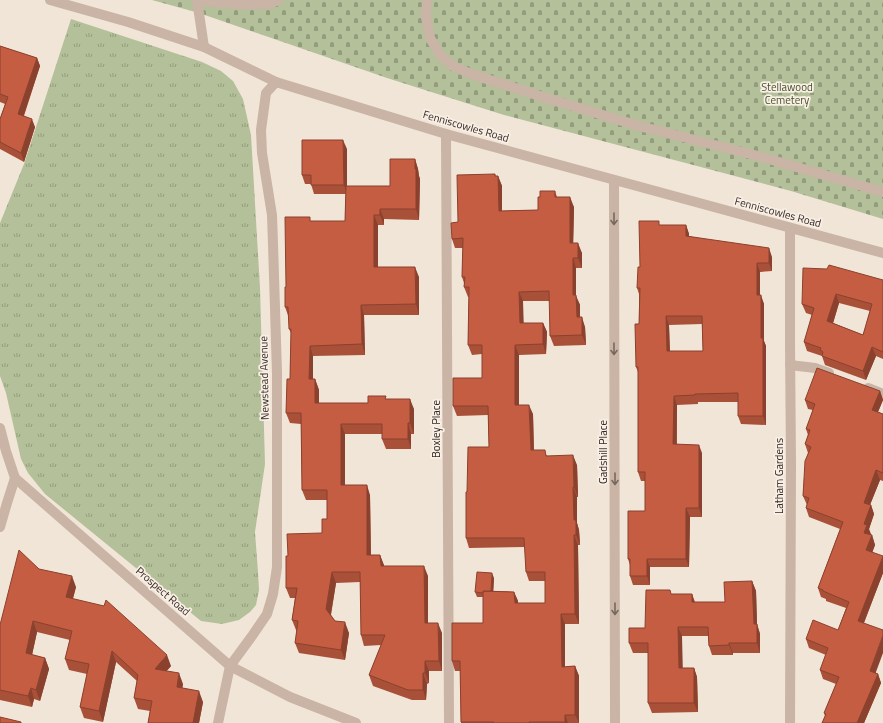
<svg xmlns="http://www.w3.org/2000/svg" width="883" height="723" font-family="'Titillium Web',sans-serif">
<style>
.grass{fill:url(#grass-tufts)}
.cemetery{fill:url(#cemetery-stones)}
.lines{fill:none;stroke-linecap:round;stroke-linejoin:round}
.minor{stroke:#c9b4a5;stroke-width:10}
.wall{fill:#a95039;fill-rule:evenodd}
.shaded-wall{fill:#8a412e}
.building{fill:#c55d42;stroke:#8a412e;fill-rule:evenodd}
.oneway{stroke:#77685f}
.labels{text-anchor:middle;stroke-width:3.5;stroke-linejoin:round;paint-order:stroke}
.park-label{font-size:11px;fill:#45522a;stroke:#f9efe5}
.street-label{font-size:11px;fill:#342a26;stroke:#f9efe5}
</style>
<defs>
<pattern id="grass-tufts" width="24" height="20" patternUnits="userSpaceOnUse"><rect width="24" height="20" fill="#b4c099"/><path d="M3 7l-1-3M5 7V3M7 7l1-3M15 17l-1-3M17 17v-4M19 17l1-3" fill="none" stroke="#939c7d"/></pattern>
<pattern id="cemetery-stones" width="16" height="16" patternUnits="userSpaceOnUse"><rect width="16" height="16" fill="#b4c099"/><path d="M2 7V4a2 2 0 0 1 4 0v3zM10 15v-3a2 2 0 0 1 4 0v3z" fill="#939c7d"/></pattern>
</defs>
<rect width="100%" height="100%" fill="#f1e5d8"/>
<polygon class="grass" points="71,19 202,62 221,71 233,81 243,99 251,135 260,288 265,464 255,532 258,572 259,590 256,605 250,612 239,620 222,624 201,621 45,494 28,473 21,459 6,393 0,376 0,223 24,164"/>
<polygon class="cemetery" points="152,0 883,0 883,219 791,191 504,115 387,78 199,13"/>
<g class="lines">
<g class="minor">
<polyline points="50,0 128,22 204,47 276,82 446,134 883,253"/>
<polyline points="197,0 204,47"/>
<polyline points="427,0 426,17 430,38 440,55 453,66 471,74 543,97 639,126 758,156 883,192"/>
<polyline points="197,1 249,5 270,4 278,0"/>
<polyline points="446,134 449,723"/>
<polyline points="614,180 615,723"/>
<polyline points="790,365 815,368 829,373"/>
<polyline points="868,388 883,394"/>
<polyline points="0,428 6,451 15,478 230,666 290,697 356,723"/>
<polyline points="0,527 7,503 15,478"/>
<polyline points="218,723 230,666 252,636 267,614 273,594 277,567 277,373 273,244 272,215 262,153 261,130 266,93 276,82"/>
<polyline points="790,723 791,464 790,343 790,228"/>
</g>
</g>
<g class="wall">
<polygon points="0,46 37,58 40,66 24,116 35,127 24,162 0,149 0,119 5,104 0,102"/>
<polygon points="347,149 347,186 390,186 415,159 418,169 419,176 420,179 419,220 384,219 384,225 378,225 378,267 419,277 419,315 364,315 365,355 313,356 313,379 315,379 319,390 319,403 368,403 387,399 414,409 414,434 411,434 411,449 386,449 382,439 382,434 345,434 345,485 370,495 371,555 380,555 384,566 428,576 428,623 442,633 442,671 429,671 429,683 427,684 426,700 412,700 373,686 369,675 381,645 364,646 361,635 360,582 336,583 331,615 335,621 349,633 345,660 299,653 295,643 297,631 296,630 292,620 295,598 290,598 286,588 288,556 322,533 327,519 327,500 306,500 302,490 301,424 290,423 286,413 290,379 291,333 289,329 289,318 285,307 286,287 311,221 345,221 346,194 314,194 311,184 305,184 302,175"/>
<polygon points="496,176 498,176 502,186 502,211 538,210 540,197 555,191 557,197 574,207 573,243 582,253 582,268 576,268 576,296 580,305 580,317 585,327 586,345 554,346 550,336 550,301 523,301 523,323 543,323 547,332 546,354 519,355 519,405 533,414 534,450 548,456 577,465 578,497 577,497 577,523 579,530 580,545 578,545 579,624 565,624 565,667 575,666 579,676 579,723 461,723 461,722 460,671 455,671 452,661 483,623 483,597 477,597 475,592 494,578 493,591 514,592 518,601 518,603 545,603 545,581 529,581 526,572 525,547 469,548 466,538 467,492 489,447 488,415 457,416 453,406 482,378 482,354 472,355 468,345 469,297 468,297 464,287 464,283 462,277 463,248 455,248 452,239 458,222"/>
<path d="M661,225H686L689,234V236L772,257V271L760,272V295L764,304V341L766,346V425L741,424L738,416V402H698V404L677,405V444L702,453V517H690L689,567H650V585H633L630,576V565L628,559L645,511V481H641L638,472V372L636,367L639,324V294L637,288L640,267ZM702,324L703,351H670L669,325Z"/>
<path d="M883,280V359L876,356L866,380L825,365L822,356L807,351L804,342L812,315L806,313L802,304ZM839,303L870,311L863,335L833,323Z"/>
<polygon points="880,391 883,400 878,412 883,414 883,481 880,480 870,505 871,505 874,514 869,529 870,535 872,535 875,545 872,552 883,573 864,623 876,673 878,674 881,683 864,723 822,723 825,716 824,713 836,684 823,679 820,670 826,655 809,648 806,639 838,630 846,608 826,601 826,599 821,597 818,588 840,529 809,517 806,508 807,505 803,496 808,453 805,444 808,435 806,429 813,410 808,409 805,400"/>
<polygon points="39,569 76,587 73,599 171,666 166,671 183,684 182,688 203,702 199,723 148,723 150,711 138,709 134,698 137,681 116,662 103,722 84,718 80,707 87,674 69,670 65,659 70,640 37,632 32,655 45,658 49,669 40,701 34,699 32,707 0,700 0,625"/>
<polygon points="752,581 756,591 757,624 760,634 760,653 733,653 733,655 712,655 709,646 708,636 682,636 682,668 694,668 697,677 698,712 652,713 648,703 648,653 633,653 629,643 645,628 672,594 692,594 695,602 725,602"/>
</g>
<g class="shaded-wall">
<polygon points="37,58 40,66 21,123 18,114"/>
<polygon points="32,119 35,127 24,162 21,153"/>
<polygon points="343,140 347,149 347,194 344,185"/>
<polygon points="415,159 418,169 419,176 420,179 419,220 416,209"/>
<polygon points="495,174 498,183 498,176 502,186 502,221 499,211"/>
<polygon points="570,197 574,207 573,253 570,243"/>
<polygon points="380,209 384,219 384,225 380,215"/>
<polygon points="374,215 378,225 378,277 374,267"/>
<polygon points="686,225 689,234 689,244 686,236"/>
<polygon points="578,243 582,253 582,268 578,258"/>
<polygon points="769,248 772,257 772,271 769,263"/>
<polygon points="573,258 576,268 576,296 580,305 580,327 577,317 573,295"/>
<polygon points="757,263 760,272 760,304 757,295"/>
<polygon points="415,267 419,277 419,315 416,304"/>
<polygon points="519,292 523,301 524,332 520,323"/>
<polygon points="836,294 839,303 831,330 827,321"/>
<polygon points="761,295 764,304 764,341 766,346 766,425 763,416 761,338"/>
<polygon points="361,305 364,315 365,355 362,344"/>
<polygon points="666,316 669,325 670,360 667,351"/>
<polygon points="582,317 585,327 586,345 582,335"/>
<polygon points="543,323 547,332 546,354 543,344"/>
<polygon points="515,345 519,355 519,415 515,405"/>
<polygon points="310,346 313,356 313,390 309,379"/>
<polygon points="872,347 876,356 866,380 863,371"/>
<polygon points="315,379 319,390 319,413 315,403"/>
<polygon points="880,391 883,400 875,419 872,410"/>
<polygon points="674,396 677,405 676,453 673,444"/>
<polygon points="410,399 414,409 414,434 410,423"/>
<polygon points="529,405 533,414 534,459 531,450"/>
<polygon points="408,423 411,434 411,449 408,439"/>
<polygon points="341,424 345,434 345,495 341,485"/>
<polygon points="699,445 702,453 702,517 699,508"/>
<polygon points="573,455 577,465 578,497 574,487"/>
<polygon points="876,470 880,480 867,512 864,503"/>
<polygon points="367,485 370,495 371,565 367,555"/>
<polygon points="573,487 577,497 577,523 579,530 580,545 576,535 574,520"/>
<polygon points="871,505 874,514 869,529 871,534 868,542 864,533 864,524"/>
<polygon points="686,508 690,517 689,567 686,559"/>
<polygon points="574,535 578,545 579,624 575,614"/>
<polygon points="872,535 875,545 870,559 866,550"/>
<polygon points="380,555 384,565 384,577 381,566"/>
<polygon points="883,556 883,573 861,630 858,621"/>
<polygon points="647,559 650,567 650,585 647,576"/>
<polygon points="424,566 428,576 428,634 425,623"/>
<polygon points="332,572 336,583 330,619 326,609"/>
<polygon points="492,573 494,578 493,598 491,593"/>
<polygon points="72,576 76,587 70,608 66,597"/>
<polygon points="752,581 756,591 757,624 760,634 760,653 757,643 754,624"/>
<polygon points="514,592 518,601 518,613 515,603"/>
<polygon points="692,594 695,604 692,602"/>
<polygon points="561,614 565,624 565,676 562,667"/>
<polygon points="33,621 37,632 30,664 26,653"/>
<polygon points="345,622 349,633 345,660 341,650"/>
<polygon points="438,623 442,633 442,671 439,661"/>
<polygon points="678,627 682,636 683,677 679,668"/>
<polygon points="883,635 883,653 873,680 870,671"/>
<polygon points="729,643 733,653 733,655 729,645"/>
<polygon points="112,651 116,662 103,722 99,711"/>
<polygon points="167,655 171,666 159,680 155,669"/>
<polygon points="45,658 49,669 40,701 36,690"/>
<polygon points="425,661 429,671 429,683 425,673"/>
<polygon points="575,666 579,676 579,723 575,715"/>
<polygon points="694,668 697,677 698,712 694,703"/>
<polygon points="179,673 183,684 181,697 177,687"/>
<polygon points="423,673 427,684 426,700 423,690"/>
<polygon points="878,674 881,683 864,723 857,723"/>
<polygon points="31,688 34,699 32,707 28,696"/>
<polygon points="199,691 203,702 199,723 193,723"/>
<polygon points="565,715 568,723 565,723"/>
</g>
<g class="building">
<polygon points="0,46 37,58 18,114 32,119 21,153 0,142 0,119 8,97 0,94"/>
<polygon points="302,140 343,140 344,185 311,185 311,175 302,175"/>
<polygon points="390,159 415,159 415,169 416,169 416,209 380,209 380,215 374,215 374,267 415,267 416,304 361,305 362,344 310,346 309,379 315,379 315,403 368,403 368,396 386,396 385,399 410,399 410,423 408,423 408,439 382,439 382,424 341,424 341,485 367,485 367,555 380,555 381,566 424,566 425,623 438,623 439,661 425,661 425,673 423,673 423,690 408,690 369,675 385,635 361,635 360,572 332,572 326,609 335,621 345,622 341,650 295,643 298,621 292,620 297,588 286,588 286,556 288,556 287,534 322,533 322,519 327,519 327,490 302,490 301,413 286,413 287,379 290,379 291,329 289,329 288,307 285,307 285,287 286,287 285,217 310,217 310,221 345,221 346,186 390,186"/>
<polygon points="495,174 495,176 498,176 499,211 538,210 538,197 540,197 540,191 555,191 555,197 570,197 570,243 578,243 578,258 573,258 573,295 576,295 577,317 582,317 582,335 550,336 549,291 519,292 520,323 543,323 543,344 515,345 515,405 529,405 531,450 545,450 546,456 573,455 574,487 573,487 574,520 576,520 576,535 574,535 575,614 561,614 562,667 575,666 575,715 565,715 565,722 529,722 529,723 493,723 494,722 461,722 460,661 452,661 452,623 483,623 483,591 514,592 515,603 545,603 545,572 526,572 524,538 466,538 466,492 467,492 468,447 489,447 488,406 453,406 453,378 482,378 482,345 468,345 469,287 464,287 465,277 462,277 463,238 452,239 451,223 458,222 457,175"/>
<path d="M639,221H659V225H686V236L769,248V263H757V295H761V338H763V416H738V393L695,394V395L674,396L673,444L699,445V508H686V559H647V576H630V559H628V511H645V472H638V367H636L635,324H639L640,288H637L638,267H640ZM666,316H702L703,351H667Z"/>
<path d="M829,265L883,280V352L872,347L863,371L822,356L823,352L820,350L821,348L804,342L814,308L802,304L803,268L827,269ZM836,294L872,304L863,335L827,321Z"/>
<polygon points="817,368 880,391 872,410 883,414 883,473 876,470 864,503 871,505 864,524 867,525 864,533 872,535 866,550 883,556 858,621 883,630 883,635 870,671 878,674 857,723 822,723 826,714 824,713 839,677 820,670 828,648 806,639 813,620 838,630 849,602 823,591 823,590 818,588 843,522 806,508 809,498 803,496 805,461 811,447 805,444 810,430 806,429 815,404 805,400"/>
<polygon points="19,550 39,569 72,576 66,597 104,606 106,600 167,655 155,669 179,673 177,687 199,691 193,723 148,723 152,701 134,698 138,675 112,651 99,711 80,707 89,664 65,659 72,631 33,621 26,653 45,658 36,690 31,688 28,696 0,690 0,625"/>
<polygon points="477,572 492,573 491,591 483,591 483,593 475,592"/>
<polygon points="752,581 754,624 757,624 757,643 729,643 729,645 709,646 708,627 678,627 679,668 694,668 694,703 648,703 648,643 629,643 629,628 645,628 646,590 670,590 671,594 692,594 692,602 725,602 724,582"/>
<polygon points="0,717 21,722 21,723 0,723"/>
</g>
<defs><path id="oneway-shaft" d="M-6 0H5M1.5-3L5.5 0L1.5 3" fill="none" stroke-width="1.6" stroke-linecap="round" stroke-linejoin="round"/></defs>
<g class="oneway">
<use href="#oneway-shaft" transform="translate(614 219) rotate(90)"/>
<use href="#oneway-shaft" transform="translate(614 349) rotate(90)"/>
<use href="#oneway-shaft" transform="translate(615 479) rotate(90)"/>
<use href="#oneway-shaft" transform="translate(615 609) rotate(90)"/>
</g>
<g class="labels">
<g class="park-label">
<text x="787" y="91">Stellawood<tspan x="787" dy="13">Cemetery</tspan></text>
</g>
<g class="street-label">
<text transform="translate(466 126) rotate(16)" y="4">Fenniscowles Road</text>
<text transform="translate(778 212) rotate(15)" y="4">Fenniscowles Road</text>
<text transform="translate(264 378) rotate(-91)" y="4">Newstead Avenue</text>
<text transform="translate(436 429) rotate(-90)" y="4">Boxley Place</text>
<text transform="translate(603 452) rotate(-90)" y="4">Gadshill Place</text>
<text transform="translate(779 476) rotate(-90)" y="4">Latham Gardens</text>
<text transform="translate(163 591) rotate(41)" y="4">Prospect Road</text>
</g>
</g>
</svg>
